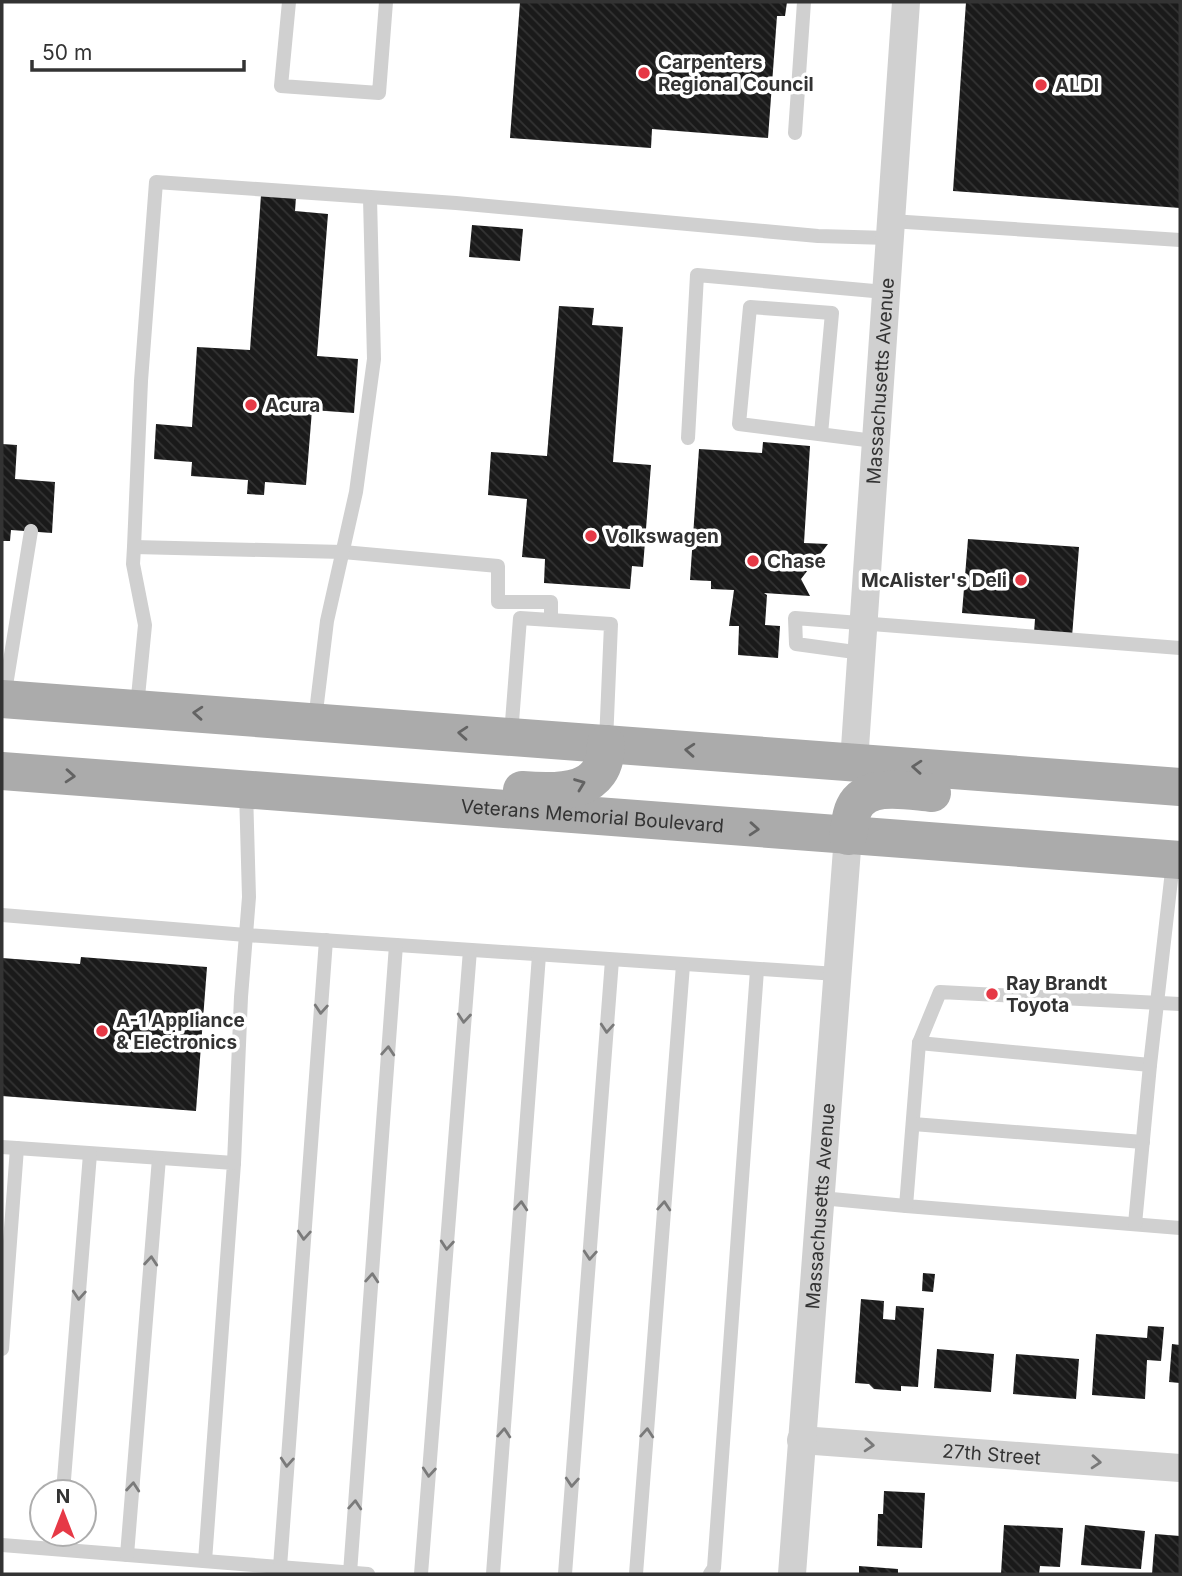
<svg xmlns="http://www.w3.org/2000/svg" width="1182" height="1576" font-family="Inter,sans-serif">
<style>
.building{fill:url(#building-back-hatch)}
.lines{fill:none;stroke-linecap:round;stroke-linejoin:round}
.service{stroke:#d0d0d0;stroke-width:14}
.minor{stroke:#d0d0d0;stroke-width:28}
.primary{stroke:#ababab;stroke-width:38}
.oneway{stroke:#636363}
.oneway2{stroke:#7a7a7a}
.poi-dot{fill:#e63946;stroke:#fff;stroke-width:2.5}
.labels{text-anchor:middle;stroke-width:7;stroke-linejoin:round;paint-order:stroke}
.poi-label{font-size:19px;font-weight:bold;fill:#333;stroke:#fff;text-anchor:start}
.street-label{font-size:19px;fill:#333;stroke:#fff}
</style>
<defs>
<pattern id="building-back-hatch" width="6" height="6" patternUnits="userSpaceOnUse" patternTransform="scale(1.75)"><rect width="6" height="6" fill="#1a1a1a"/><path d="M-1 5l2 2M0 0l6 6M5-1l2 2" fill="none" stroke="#333"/></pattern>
</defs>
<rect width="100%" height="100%" fill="#fff"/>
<g class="building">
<polygon points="520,2 787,2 785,16 777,16 768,138 652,129 651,148 510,138"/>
<polygon points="966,2 1180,2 1180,208 953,191"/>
<polygon points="261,195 296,197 295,211 328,214 317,356 358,359 354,413 312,410 306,485 265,482 264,495 247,494 248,480 191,476 192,462 154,459 156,424 192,427 197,347 250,350"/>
<polygon points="472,225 523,229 520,261 469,257"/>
<polygon points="559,306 594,308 592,325 623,327 613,462 651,465 643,567 632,566 630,589 544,583 545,559 522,557 527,499 488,495 491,452 547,456"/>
<polygon points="763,442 810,446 804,543 828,544 801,579 810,596 764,593 767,595 765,625 780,626 778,658 738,655 739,626 729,626 734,590 711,589 711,581 690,580 699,449 762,453"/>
<polygon points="2,444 17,445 15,479 55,482 52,533 11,530 10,541 2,541"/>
<polygon points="968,539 1079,547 1072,637 1034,633 1035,619 962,613"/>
<polygon points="81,957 207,967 196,1111 2,1096 2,958 80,964"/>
<polygon points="923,1273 935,1274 933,1292 922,1291"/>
<polygon points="861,1299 884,1301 883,1319 895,1320 896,1306 924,1308 918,1387 901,1386 901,1391 874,1389 869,1384 855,1383"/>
<polygon points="1148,1326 1164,1327 1161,1361 1147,1360 1145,1399 1092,1395 1096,1334 1147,1338"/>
<polygon points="1172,1344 1180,1345 1180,1383 1169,1382"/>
<polygon points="937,1349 994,1354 991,1392 934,1388"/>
<polygon points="1016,1354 1079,1359 1076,1399 1013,1394"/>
<polygon points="884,1491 925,1493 922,1548 877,1546 878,1514 883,1514"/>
<polygon points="1004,1525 1063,1528 1060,1567 1040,1566 1039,1574 1001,1574"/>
<polygon points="1085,1525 1145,1531 1141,1569 1081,1565"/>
<polygon points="1155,1534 1180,1536 1180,1574 1152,1574"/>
<polygon points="859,1566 898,1569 898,1574 859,1574"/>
</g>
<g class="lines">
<g class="service">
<polyline points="289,2 281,86 379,93 386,2"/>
<polyline points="795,133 804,2"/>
<polyline points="891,221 1180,240"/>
<polyline points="821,434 832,313 750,307 739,424 874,441"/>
<polyline points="688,438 697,275 885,292"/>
<polyline points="134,547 343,552 498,566 498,602 551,602 551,620"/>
<polyline points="862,653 796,644 795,618 1180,648"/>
<polyline points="4,698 31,531"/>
<polyline points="137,707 145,625 133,564 134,547 141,381 156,182 456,203 818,236 889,238"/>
<polyline points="315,720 327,621 356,492 374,359 370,198"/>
<polyline points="511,735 520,618 611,624 606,742"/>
<polyline points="2,915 246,935 837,974"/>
<polyline points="1180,1004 940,992 919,1043 906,1206 1180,1228"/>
<polyline points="919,1043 1150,1065 1173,862"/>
<polyline points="913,1124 1143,1142"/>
<polyline points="2,1147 234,1163 205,1561"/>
<polyline points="234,1163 241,997 249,897 246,791"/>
<polyline points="821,1198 906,1206"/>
<polyline points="1135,1224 1150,1065"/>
<polyline points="2,1349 17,1148"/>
<polyline points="63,1492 90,1154"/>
<polyline points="2,1545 368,1574"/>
<polyline points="127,1555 159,1158"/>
<polyline points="280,1567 326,940"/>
<polyline points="350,1573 396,945"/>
<polyline points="421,1574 470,950"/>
<polyline points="493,1574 539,955"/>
<polyline points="565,1574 612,960"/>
<polyline points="636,1574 683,965"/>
<polyline points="710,1574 714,1568 757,970"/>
</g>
<g class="minor">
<path id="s1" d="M854,762L906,2"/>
<path id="s2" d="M801,1440L1180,1468"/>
<path id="s3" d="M792,1574L848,836"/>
</g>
<g class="primary">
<polyline points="2,699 1180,787"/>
<path id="s4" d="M2,771L1180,860"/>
<path d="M522,790C561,793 606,794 606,744"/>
<path d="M848,836C850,827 850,816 854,808C867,781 908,791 932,793"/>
</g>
</g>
<defs><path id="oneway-chevron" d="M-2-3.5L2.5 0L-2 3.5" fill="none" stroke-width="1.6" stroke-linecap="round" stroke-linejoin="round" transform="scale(1.75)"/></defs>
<g class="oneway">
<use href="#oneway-chevron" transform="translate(198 713) rotate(-176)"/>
<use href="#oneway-chevron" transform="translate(463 733) rotate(-176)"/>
<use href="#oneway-chevron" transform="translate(690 750) rotate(-176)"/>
<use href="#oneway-chevron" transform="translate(917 767) rotate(-176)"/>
<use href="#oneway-chevron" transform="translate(70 776) rotate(4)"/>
<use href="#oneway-chevron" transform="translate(580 784) rotate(-21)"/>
<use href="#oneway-chevron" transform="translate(754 829) rotate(4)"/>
</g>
<g class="oneway2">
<use href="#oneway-chevron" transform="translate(321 1009) rotate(94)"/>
<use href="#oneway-chevron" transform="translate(464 1018) rotate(95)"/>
<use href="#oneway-chevron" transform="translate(607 1028) rotate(94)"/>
<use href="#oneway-chevron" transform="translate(388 1051) rotate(-86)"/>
<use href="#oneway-chevron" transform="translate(521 1206) rotate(-86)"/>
<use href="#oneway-chevron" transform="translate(664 1206) rotate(-86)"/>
<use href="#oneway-chevron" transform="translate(304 1235) rotate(94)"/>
<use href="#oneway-chevron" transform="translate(447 1245) rotate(95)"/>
<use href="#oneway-chevron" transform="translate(590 1255) rotate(94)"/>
<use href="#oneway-chevron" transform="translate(151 1261) rotate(-85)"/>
<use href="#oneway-chevron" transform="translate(372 1278) rotate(-86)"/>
<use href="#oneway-chevron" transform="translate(79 1295) rotate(94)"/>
<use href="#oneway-chevron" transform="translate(504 1433) rotate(-86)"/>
<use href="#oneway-chevron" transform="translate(647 1433) rotate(-86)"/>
<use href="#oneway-chevron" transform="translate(869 1445) rotate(4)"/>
<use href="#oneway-chevron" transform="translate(287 1462) rotate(94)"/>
<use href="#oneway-chevron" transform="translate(1096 1462) rotate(4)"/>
<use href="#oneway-chevron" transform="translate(429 1472) rotate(95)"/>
<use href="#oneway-chevron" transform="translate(572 1482) rotate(94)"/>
<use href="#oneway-chevron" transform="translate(133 1487) rotate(-85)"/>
<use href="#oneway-chevron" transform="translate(355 1505) rotate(-86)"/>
</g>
<g class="poi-dot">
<circle cx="644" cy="73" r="7"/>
<circle cx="1041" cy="85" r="7"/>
<circle cx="251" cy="405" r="7"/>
<circle cx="591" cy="536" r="7"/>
<circle cx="753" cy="561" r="7"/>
<circle cx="1021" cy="580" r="7"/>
<circle cx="992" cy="994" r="7"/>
<circle cx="102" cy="1031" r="7"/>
</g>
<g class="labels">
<g class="poi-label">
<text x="658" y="69">Carpenters<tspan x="658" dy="22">Regional Council</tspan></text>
<text x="1055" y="92">ALDI</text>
<text x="265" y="412">Acura</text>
<text x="605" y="543">Volkswagen</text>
<text x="767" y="568">Chase</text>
<text x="1007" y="587" text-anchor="end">McAlister's Deli</text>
<text x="1006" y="990">Ray Brandt<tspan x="1006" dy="22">Toyota</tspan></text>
<text x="116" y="1027">A-1 Appliance<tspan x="116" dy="22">&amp; Electronics</tspan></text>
</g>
<g class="street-label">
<text dy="7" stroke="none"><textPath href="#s1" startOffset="382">Massachusetts Avenue</textPath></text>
<text dy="7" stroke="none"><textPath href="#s4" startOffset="592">Veterans Memorial Boulevard</textPath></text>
<text dy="7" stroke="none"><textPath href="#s3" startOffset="369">Massachusetts Avenue</textPath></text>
<text dy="7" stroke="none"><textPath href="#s2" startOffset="191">27th Street</textPath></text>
</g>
</g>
<rect width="1182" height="1576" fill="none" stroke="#333333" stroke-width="7"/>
<g transform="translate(63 1513)"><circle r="33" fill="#ffffff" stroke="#adadad" stroke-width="2"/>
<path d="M0-5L12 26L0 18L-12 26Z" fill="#e63946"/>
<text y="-10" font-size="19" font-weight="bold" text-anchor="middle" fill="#333333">N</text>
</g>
<path d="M32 60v10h212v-10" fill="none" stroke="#333333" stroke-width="3.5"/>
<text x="42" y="60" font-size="21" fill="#333333" stroke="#ffffff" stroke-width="5" paint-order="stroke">50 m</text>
</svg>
